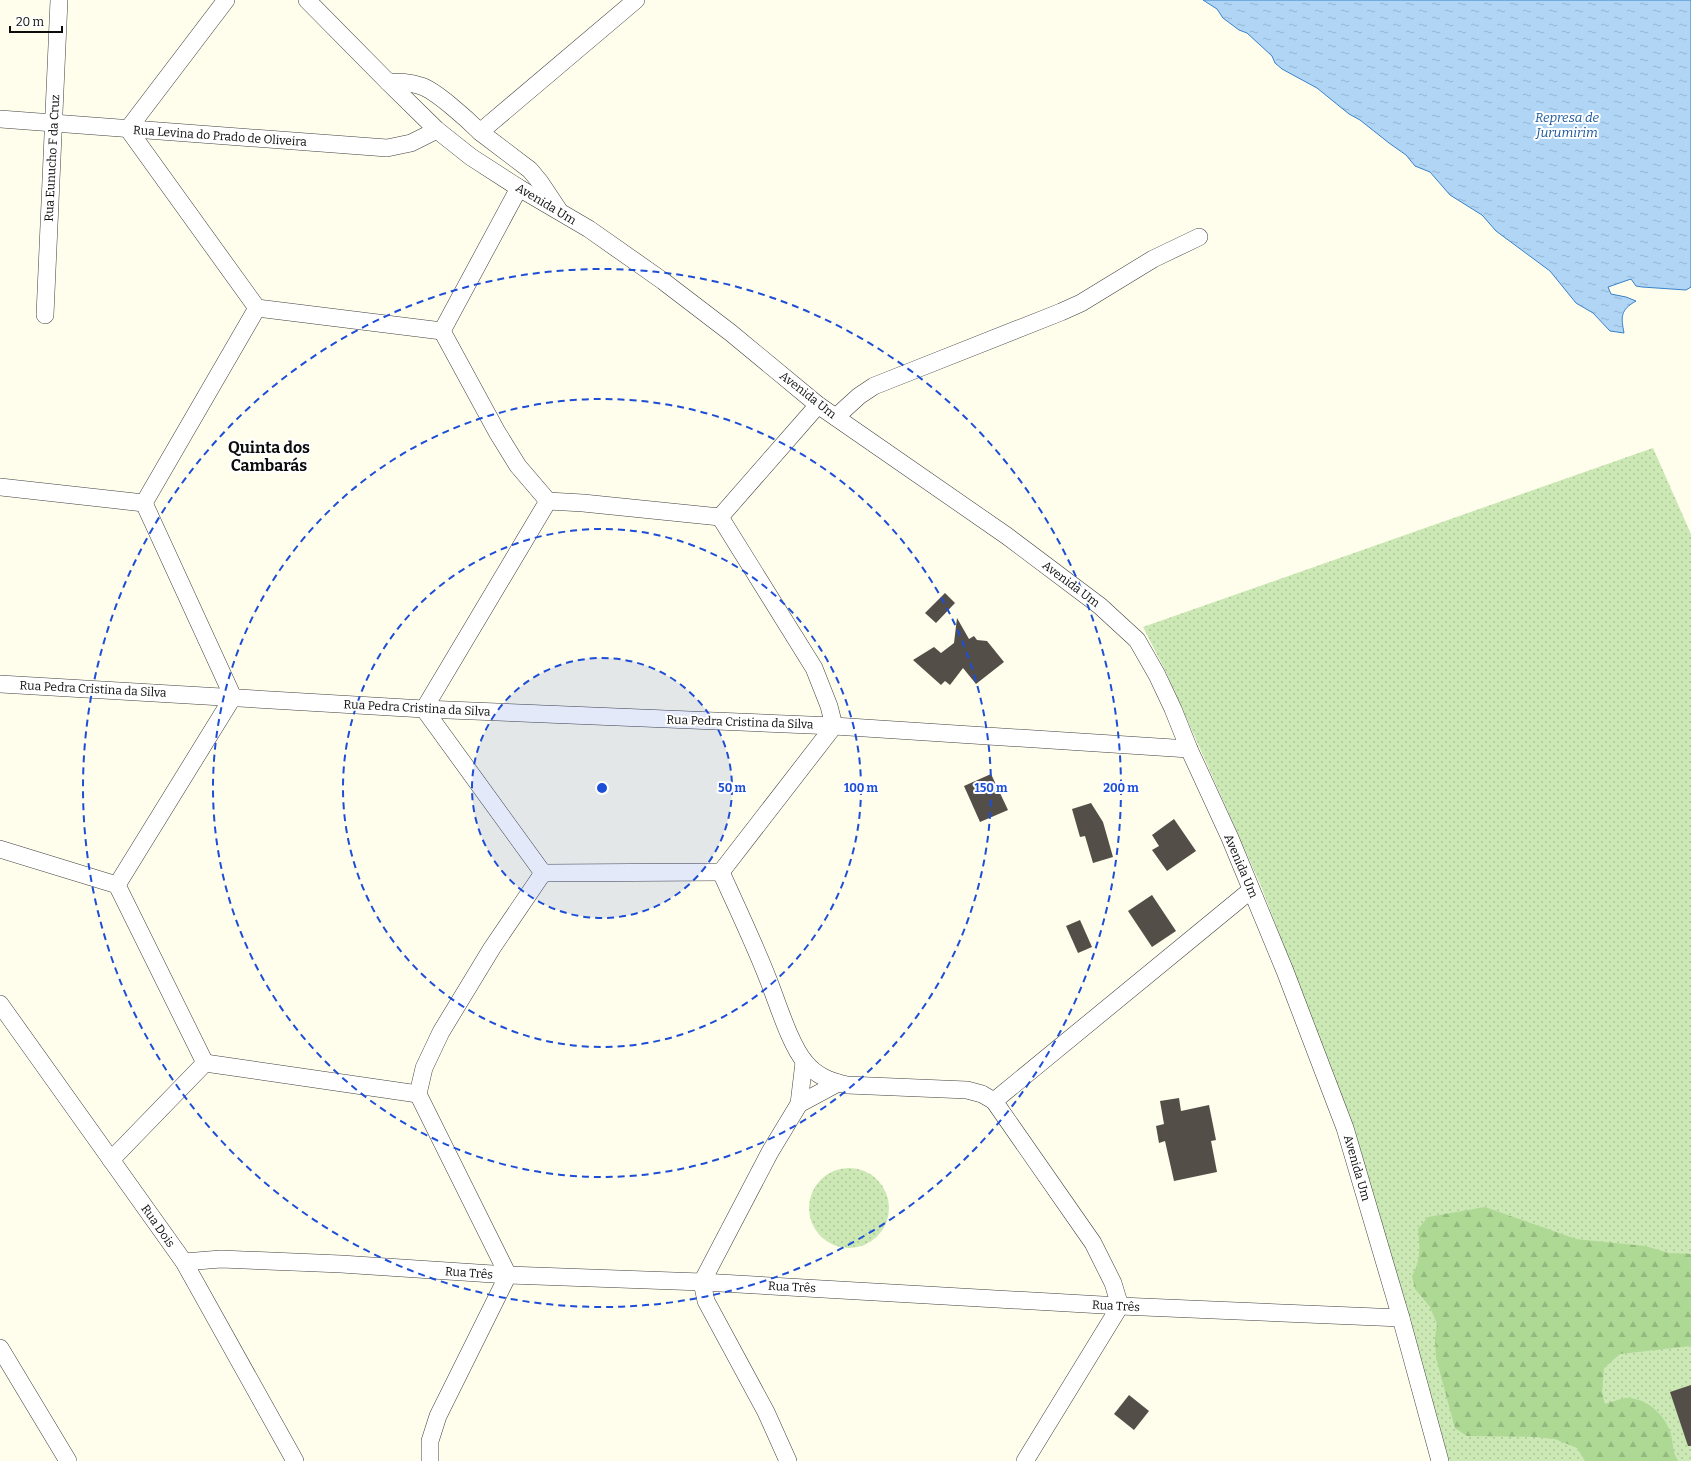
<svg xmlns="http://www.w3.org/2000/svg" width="1691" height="1461" font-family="Bitter,serif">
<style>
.green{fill:url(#green-dots)}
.forest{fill:url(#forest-firs)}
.water{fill:url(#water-ripples);stroke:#3882cc}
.building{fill:#544e48}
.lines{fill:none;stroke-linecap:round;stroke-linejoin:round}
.minor-casing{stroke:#3f3f3f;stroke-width:18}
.minor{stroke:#fff;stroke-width:17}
.ring{fill:none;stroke:#1d4ed8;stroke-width:2;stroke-dasharray:7 5}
.labels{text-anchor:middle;stroke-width:4;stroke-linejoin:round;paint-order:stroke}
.street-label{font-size:12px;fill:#0c0c0c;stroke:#fff}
.water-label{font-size:13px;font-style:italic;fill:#17559c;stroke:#fff}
.district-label{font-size:16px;font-weight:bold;fill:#0c0c0c;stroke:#fff}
.centre{fill:#1d4ed8;stroke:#fff;stroke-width:2}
.ring-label{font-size:12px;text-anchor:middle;font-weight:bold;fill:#1d4ed8;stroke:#fff;stroke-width:4;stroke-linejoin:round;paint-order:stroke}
</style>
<defs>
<pattern id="green-dots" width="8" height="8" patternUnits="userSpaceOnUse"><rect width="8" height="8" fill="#cbe8b5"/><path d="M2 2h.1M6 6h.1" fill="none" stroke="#adc69a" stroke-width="1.8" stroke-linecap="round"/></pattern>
<pattern id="forest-firs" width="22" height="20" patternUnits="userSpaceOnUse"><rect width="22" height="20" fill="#add995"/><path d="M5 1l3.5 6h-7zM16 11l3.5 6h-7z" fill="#94b97f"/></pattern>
<pattern id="water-ripples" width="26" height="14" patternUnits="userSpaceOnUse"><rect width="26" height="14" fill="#b0d5f5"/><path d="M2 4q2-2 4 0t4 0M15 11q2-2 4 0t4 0" fill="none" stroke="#96b6d1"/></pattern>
</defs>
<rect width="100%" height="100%" fill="#fffdeb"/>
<g class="green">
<polygon points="1653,448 1691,534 1691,1461 1446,1461 1349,1118 1261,886 1166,672 1143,627"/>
<circle cx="849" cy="1208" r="40"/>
</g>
<path class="forest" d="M1485,1207L1576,1239L1645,1246L1669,1253L1691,1254V1346L1620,1354L1604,1368L1602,1392L1605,1404C1612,1402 1619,1399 1626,1398C1645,1397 1664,1414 1670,1431C1674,1443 1671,1449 1678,1461H1585L1577,1448L1555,1439L1535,1437L1467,1436L1455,1428L1436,1358L1435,1338L1437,1324L1430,1307L1415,1289L1412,1276C1421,1259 1420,1248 1418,1229L1428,1217Z"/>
<path class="water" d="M1203,0H1691V287L1686,290L1642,287L1636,286L1631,279L1608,287L1611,294L1626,297L1636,301C1620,310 1621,317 1624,333L1610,331L1593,313L1576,303L1550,271L1496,231L1482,215L1450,195L1430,172L1415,166L1406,155L1389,143L1360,120L1349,114L1317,88L1282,69L1275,63L1272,56L1247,33L1239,30L1223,18L1217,9Z"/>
<g class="building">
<polygon points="945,593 955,603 936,623 925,613"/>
<polygon points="957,618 969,639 974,636 977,640 987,641 1004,662 976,684 963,668 950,685 945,681 941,685 913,660 934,647 941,653 954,643"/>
<polygon points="991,774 1008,810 980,822 964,786"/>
<polygon points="1091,803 1103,822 1113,857 1093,863 1085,836 1080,837 1072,809"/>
<polygon points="1174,819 1196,851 1167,871 1152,850 1159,846 1152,835"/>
<polygon points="1152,895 1176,931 1152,947 1128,911"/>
<polygon points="1080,920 1092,947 1078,953 1066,926"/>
<polygon points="1179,1098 1181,1111 1209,1105 1216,1140 1211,1141 1217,1172 1174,1181 1165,1141 1159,1143 1156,1126 1164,1124 1160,1101"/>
<polygon points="1691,1385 1691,1446 1688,1446 1670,1392"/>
<polygon points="1129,1395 1149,1411 1134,1430 1114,1414"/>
</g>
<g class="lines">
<g class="minor-casing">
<g id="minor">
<polyline points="226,0 128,129 257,308 442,331"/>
<polyline points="307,0 388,82 437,130 471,157 519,188 589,229 663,281 731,333 818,405 1007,536 1100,606 1137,640 1157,675 1173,709 1189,749 1230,838 1285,971 1345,1128 1401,1318 1440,1461"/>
<path d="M388,82C399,82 410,82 421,86C435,90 468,120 480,132L636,0"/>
<polyline points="0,119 387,148 411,143 437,130"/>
<polyline points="480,132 530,170 540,182 558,209"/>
<polyline points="45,315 59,0"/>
<polyline points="442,331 497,432 518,466 548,501 583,503 720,517"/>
<polyline points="442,331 519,188"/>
<polyline points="836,417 859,396 874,386 1061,312 1081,303 1153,259 1199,237"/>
<polyline points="0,487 144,503"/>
<polyline points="144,503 257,308"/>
<polyline points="720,517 814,668 829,706 834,726"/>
<polyline points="720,517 818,405"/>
<polyline points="0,684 424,709 834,726 1189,749"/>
<polyline points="0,849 117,885 205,1063"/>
<path d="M721,872C737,908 754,943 768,979C777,1001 790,1045 805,1062C816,1076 830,1081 847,1085L967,1090L982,1094L994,1101L1093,1243L1113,1283L1120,1306L1025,1461"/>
<polyline points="721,872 834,726"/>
<polyline points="543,873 424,709 548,501"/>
<polyline points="543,873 721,872"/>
<polyline points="117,885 233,697 144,503"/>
<polyline points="0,1004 184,1262 295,1461"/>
<polyline points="994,1101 1251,890"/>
<polyline points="799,1104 838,1083"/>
<polyline points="111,1160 205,1063 418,1094"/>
<polyline points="184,1262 221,1259 341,1264 508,1275 702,1282 1120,1306 1401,1318"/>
<polyline points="0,1348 68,1461"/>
<polyline points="430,1461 430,1441 438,1416 508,1275 418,1094 424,1068 441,1032 492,948 543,873"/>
<polyline points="788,1461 766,1412 706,1301 702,1282 770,1152 799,1104 804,1062"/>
</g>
</g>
<use href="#minor" class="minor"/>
</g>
<circle cx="602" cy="788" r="130" fill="#1d4ed8" fill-opacity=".12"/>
<g class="ring">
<circle cx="602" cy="788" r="130"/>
<circle cx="602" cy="788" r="259"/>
<circle cx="602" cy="788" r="389"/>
<circle cx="602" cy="788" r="519"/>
</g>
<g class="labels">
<g class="street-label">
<text transform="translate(220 136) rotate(4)" y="4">Rua Levina do Prado de Oliveira</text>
<text transform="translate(52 158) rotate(-87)" y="4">Rua Eunucho F da Cruz</text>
<text transform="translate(546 204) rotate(31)" y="4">Avenida Um</text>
<text transform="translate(808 395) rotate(38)" y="4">Avenida Um</text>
<text transform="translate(1071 584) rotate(37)" y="4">Avenida Um</text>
<text transform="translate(93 689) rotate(3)" y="4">Rua Pedra Cristina da Silva</text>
<text transform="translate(417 708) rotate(3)" y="4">Rua Pedra Cristina da Silva</text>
<text transform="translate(740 722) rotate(2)" y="4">Rua Pedra Cristina da Silva</text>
<text transform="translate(1241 866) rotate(67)" y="4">Avenida Um</text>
<text transform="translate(1357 1168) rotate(74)" y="4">Avenida Um</text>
<text transform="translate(158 1226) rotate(55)" y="4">Rua Dois</text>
<text transform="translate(469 1273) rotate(4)" y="4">Rua Três</text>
<text transform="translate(792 1287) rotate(3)" y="4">Rua Três</text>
<text transform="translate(1116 1306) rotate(3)" y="4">Rua Três</text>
</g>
<g class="water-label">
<text x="1567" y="122">Represa de<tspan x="1567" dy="15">Jurumirim</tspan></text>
</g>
<g class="district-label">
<text x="269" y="453">Quinta dos<tspan x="269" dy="18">Cambarás</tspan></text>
</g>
</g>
<circle cx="602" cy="788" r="6" class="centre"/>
<g class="ring-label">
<text x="732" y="792">50 m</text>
<text x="861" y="792">100 m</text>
<text x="991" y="792">150 m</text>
<text x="1121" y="792">200 m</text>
</g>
<path d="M10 26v6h52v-6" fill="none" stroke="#0c0c0c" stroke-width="2"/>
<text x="16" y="26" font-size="12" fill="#0c0c0c" stroke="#ffffff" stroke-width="3" paint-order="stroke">20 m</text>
</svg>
